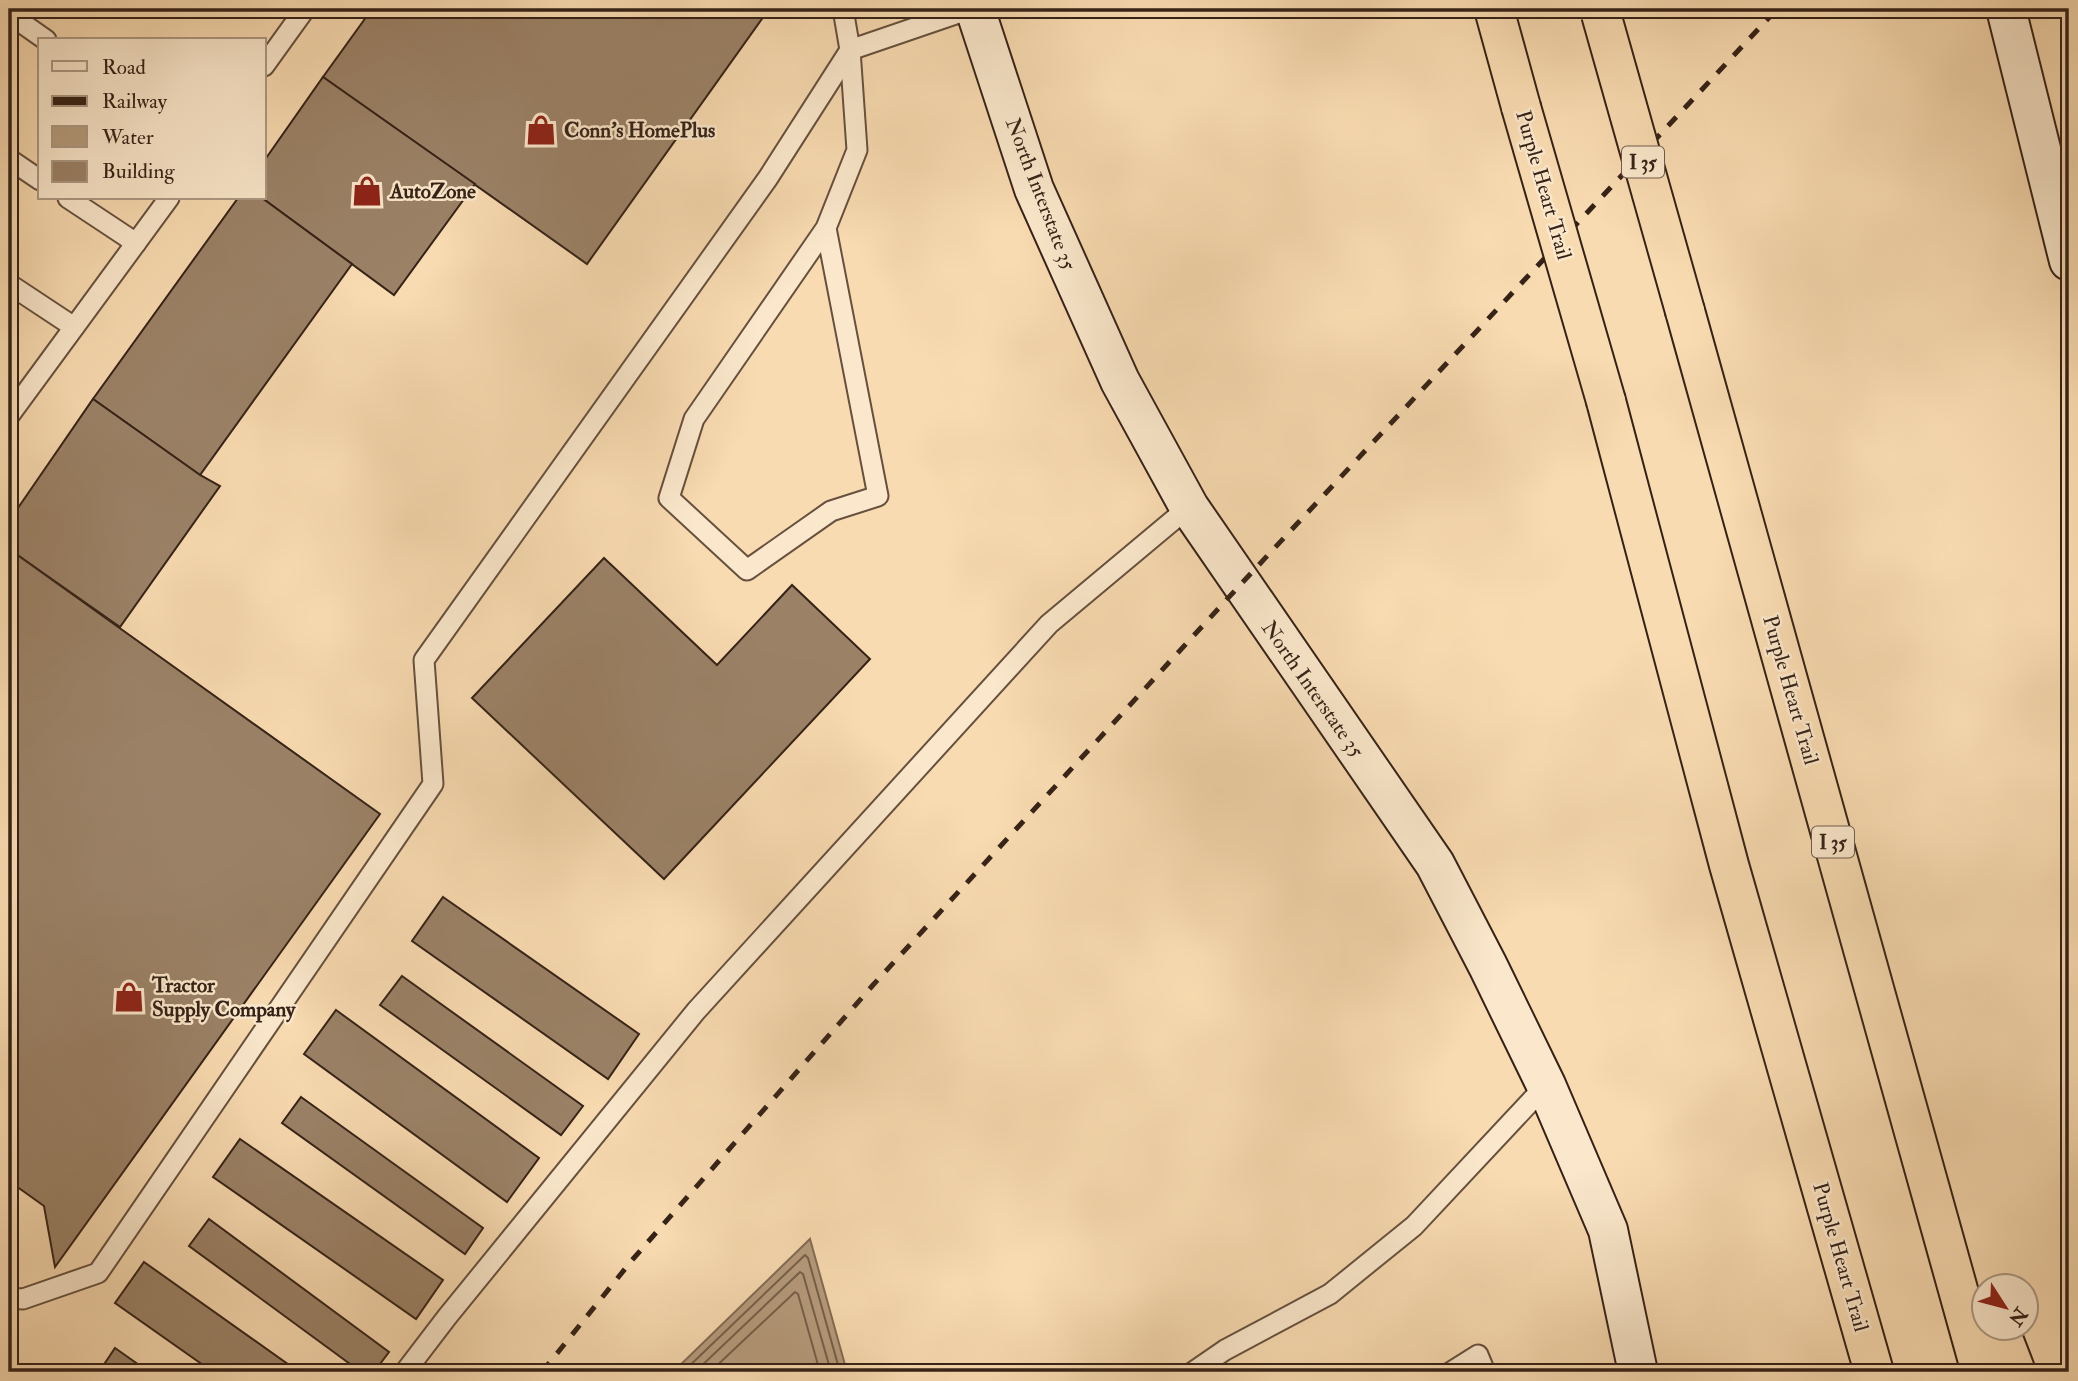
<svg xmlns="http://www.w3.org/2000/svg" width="2078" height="1381" font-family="'IM FELL Double Pica',serif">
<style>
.water{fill:#b69c7d;stroke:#826b54;stroke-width:2}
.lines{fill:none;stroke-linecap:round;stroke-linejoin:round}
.shore{stroke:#765f4a;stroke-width:2}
.building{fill:#9b8267;stroke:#352217;stroke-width:2}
.lane-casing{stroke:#66503e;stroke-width:23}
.secondary-casing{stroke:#352217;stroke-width:42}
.highway-casing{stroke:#352217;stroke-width:42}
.lane{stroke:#fbe8cc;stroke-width:19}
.secondary{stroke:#fbe8cc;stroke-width:38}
.highway{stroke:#f9dbb1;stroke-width:38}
.rail{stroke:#352217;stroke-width:5;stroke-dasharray:12 12;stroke-linecap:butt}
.highway-bridge-casing{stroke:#352217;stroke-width:42;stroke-linecap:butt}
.highway-bridge{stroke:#f9dbb1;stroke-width:38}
.labels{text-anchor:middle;stroke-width:5;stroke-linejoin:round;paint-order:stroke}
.shield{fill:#fbe8cc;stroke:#705d4d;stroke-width:2}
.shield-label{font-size:19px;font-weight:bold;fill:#352217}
.poi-label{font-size:21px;font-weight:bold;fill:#352217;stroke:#fbe8cc;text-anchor:start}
.street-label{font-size:21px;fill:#352217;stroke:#fbe8cc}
</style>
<rect width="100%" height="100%" fill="#f9dbb1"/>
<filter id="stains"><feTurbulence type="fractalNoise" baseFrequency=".00286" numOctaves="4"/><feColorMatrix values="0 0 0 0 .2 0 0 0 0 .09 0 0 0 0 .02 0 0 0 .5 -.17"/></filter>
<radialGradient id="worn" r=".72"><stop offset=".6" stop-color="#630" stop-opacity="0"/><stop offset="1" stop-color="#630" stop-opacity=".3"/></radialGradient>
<polygon class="water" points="810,1239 847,1372 673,1372"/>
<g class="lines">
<g class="shore">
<polyline points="683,1372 805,1255 808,1258 840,1372"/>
<polyline points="695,1372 800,1272 803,1274 831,1372"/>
<polyline points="710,1372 795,1292 798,1294 820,1372"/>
</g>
</g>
<g class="building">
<polygon points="372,9 769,9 587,264 323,77"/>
<polygon points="323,77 475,184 394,295 262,198 264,198 264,161"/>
<polygon points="238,198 262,198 352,264 200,475 93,399"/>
<polygon points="93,399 200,475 220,486 120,627 9,549 9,521"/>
<polygon points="9,549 380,814 55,1267 44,1206 9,1181"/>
<polygon points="604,558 717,665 792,585 870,659 664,879 472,698"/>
<polygon points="443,897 639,1034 608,1079 412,941"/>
<polygon points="402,976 583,1106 561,1135 380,1005"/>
<polygon points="336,1010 539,1158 507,1202 304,1054"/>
<polygon points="301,1097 483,1228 465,1254 282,1123"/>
<polygon points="240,1139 443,1280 416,1319 213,1177"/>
<polygon points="209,1219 389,1352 374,1372 361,1372 189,1246"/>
<polygon points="144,1262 299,1372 213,1372 115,1303"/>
<polygon points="115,1348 149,1372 99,1372"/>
</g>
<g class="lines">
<g class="lane-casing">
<g id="lane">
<polyline points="9,14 46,40"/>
<polyline points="264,66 305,9"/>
<polyline points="9,159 40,180"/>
<polyline points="68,198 136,243"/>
<polyline points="826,228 694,419 669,498 747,570 831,511 878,496 826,228 857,150 850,50 843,9"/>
<polyline points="9,284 74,327"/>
<polyline points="9,416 169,198"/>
<polyline points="9,1298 23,1299 98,1273 433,784 424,660 768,178 850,50 970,9"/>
<polyline points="405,1372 447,1317 696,1011 1049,624 1189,507"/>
<polyline points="1193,1372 1225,1350 1330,1294 1414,1226 1546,1085"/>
<polyline points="1451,1372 1478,1355 1485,1372"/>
</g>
</g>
<g class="secondary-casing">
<g id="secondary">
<polyline points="975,9 1034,189 1120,381 1189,507 1435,864 1488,966 1546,1085 1608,1230 1638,1372"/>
<polyline points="2006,9 2069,261"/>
</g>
</g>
<g class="highway-casing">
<g id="highway">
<polyline points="1494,9 1521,107"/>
<polyline points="1685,311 1981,1372"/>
<polyline points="1606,401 1729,865 1874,1372"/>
<polyline points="1999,1328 2016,1372"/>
</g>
</g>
<use href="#lane" class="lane"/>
<use href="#secondary" class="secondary"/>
<use href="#highway" class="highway"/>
<polyline class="rail" points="542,1372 633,1259 873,985 1241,584 1777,9"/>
<g class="highway-bridge-casing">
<g id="highway-bridge">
<polyline points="1601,14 1685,311"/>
<polyline points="1521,107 1606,401"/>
</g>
</g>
<use href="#highway-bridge" class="highway-bridge"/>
</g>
<defs>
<g id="shop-bare" transform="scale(2.415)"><path d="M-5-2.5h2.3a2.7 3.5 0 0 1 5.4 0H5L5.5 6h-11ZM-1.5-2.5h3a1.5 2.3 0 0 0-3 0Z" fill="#8f2418" stroke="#fbe8cc" stroke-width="2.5" paint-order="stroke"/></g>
</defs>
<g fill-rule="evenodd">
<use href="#shop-bare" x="541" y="130"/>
<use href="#shop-bare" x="367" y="191"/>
<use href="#shop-bare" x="129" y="997"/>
</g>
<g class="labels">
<g class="shield">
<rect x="1622" y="146.5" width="42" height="31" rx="5"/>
<rect x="1812" y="826.5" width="42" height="31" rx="5"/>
</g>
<g class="shield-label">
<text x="1643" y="169">I 35</text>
<text x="1833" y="849">I 35</text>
</g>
<g class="poi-label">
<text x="564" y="137">Conn's HomePlus</text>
<text x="390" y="198">AutoZone</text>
<text x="152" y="992">Tractor<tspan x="152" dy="24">Supply Company</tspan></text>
</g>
<g class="street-label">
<text transform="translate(1544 185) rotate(74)" y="7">Purple Heart Trail</text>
<text transform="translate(1041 194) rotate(69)" y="7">North Interstate 35</text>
<text transform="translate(1313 689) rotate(55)" y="7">North Interstate 35</text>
<text transform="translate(1791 690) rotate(74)" y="7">Purple Heart Trail</text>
<text transform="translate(1841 1257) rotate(74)" y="7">Purple Heart Trail</text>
</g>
</g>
<rect width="2078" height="1381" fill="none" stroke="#f9dbb1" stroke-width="35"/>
<rect x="10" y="10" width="2057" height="1360" fill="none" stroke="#352217" stroke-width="3.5"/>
<rect x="18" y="18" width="2043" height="1346" fill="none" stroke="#352217" stroke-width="2"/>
<rect x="38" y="38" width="228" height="161" fill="#fbe8cc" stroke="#ac9984" stroke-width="2"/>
<rect x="52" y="61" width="35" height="10" fill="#fbe8cc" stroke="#ac9984" stroke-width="2"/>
<text x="102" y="74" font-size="21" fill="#352217">Road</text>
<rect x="52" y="96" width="35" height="10" fill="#352217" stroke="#ac9984" stroke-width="2"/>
<text x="102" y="108" font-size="21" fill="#352217">Railway</text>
<rect x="52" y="126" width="35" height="21" fill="#b69c7d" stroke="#ac9984" stroke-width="2"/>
<text x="102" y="144" font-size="21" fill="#352217">Water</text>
<rect x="52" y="161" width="35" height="21" fill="#9b8267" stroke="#ac9984" stroke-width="2"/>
<text x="102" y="178" font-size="21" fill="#352217">Building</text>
<g transform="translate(2005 1307) rotate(126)"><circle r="33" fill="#fbe8cc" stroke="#ac9984" stroke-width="2"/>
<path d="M0-5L12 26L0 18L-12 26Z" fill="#8f2418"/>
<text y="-10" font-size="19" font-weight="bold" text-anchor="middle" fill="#352217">N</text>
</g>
<rect width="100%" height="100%" filter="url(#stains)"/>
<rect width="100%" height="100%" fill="url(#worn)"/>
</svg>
